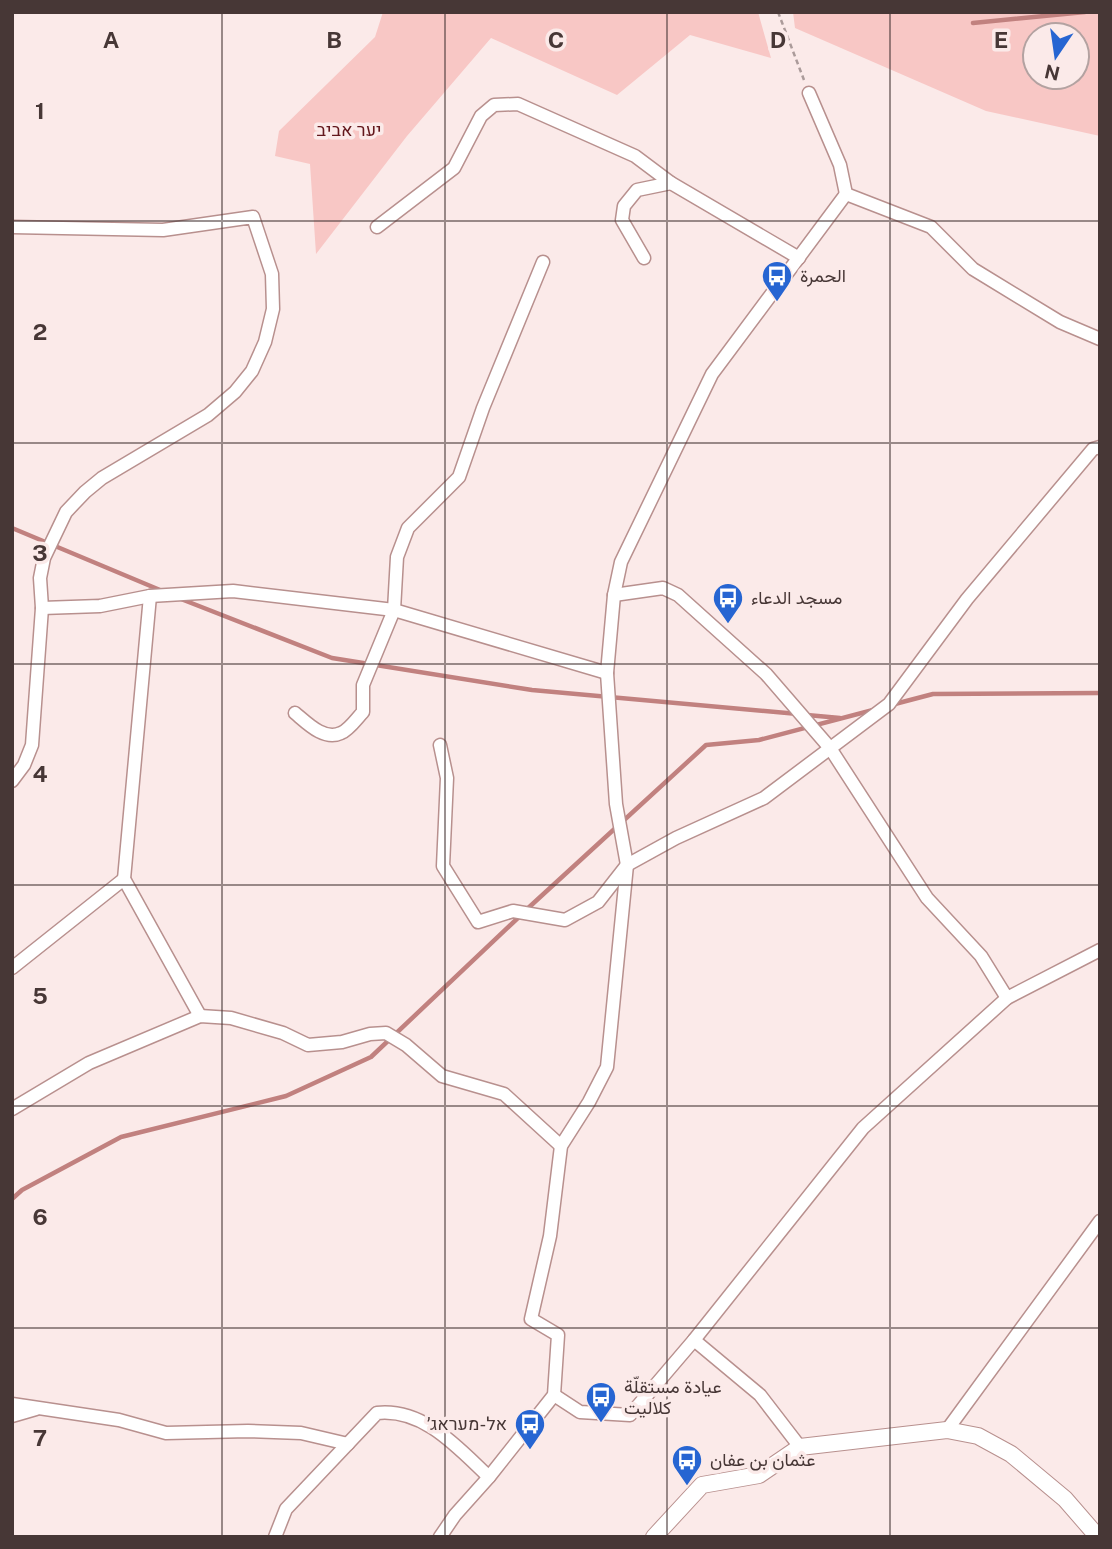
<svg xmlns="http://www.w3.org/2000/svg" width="1112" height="1549" font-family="'Public Sans',Vazirmatn,Heebo,sans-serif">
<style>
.green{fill:#f8c7c5;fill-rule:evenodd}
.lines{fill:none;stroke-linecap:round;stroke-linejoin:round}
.stream{stroke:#c1817f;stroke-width:4.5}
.minor-casing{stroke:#b8908e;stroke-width:15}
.tertiary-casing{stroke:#b8908e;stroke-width:18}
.path{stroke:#ab9b9a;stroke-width:2.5;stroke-dasharray:5 3.5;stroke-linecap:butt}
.minor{stroke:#fff;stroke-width:12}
.tertiary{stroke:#fff;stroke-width:16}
.grid{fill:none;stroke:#473736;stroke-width:2;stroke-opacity:0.55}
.labels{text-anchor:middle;stroke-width:7;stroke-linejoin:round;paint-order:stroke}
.park-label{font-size:18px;fill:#63171c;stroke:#fbeae9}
.poi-label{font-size:18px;fill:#473736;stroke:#fbeae9;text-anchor:start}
.grid-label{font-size:23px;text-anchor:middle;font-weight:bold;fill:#473736;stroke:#fbeae9;stroke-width:7;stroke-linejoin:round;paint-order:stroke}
</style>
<rect width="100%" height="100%" fill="#fbeae9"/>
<g class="green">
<polygon points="383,12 758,12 771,58 690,35 617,95 491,38 407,136 316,254 310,164 275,156 279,131 375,37"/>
<path d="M793,12H1100V136L986,111L795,28ZM1035,35H1077V77H1035Z"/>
</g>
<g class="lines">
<g class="stream">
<polyline points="973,23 1085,12"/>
<polyline points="12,528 160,590"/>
<polyline points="181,599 332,658 532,690 798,714"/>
<polyline points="891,705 933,694 1100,693"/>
<polyline points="807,715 840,718"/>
<polyline points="526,910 706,745 759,740 873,710"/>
<polyline points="12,1199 22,1190 121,1137 286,1096 371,1057 520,916"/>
</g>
<g class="minor-casing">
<g id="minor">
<polyline points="809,93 840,165 846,194 931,227 973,269 1060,322 1100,339"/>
<polyline points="12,227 163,230 253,217 272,274 273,309 265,342 252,371 235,392 208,415 102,478 85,492 66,512 44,558 40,578 42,608 32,745 24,765 12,781"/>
<polyline points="377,227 454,168 481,116 494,105 518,104 635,156 671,183 799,258"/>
<polyline points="644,258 622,220 624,206 637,190 671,183"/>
<polyline points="614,595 663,588 678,595 766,674 830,748 927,898 981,956 1007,998"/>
<polyline points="150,596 124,879 200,1016"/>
<polyline points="42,608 100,606 150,596 233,591 394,610 607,673"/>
<path d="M295,713C307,723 324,741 341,733C349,730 357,718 363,712V685L394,610L397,557L408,528L459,477L483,408L543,262"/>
<polyline points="440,745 447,778 443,866 478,922 513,911 565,920 598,902 627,865 676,838 764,798 889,704 967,599 1093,449 1100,447"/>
<polyline points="12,968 124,879"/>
<polyline points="12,1109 89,1063 200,1016 231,1018 283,1033 308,1045 342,1042 370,1034 386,1033 406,1045 442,1076 504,1094 561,1146"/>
<polyline points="694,1340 760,1395 800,1447"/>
<polyline points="554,1395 580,1412 630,1415 694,1340 863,1128 1007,998 1100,950"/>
<polyline points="12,1404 119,1420 166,1433 248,1431 301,1433 348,1444"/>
<polyline points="12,1416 36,1409"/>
<polyline points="947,1430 1100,1221"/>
<path d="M275,1537L286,1509L377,1413C424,1408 458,1448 489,1477"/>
<polyline points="440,1537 455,1515 489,1477 554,1395 558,1335 531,1319 550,1236 561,1146 589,1102 607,1067 627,865 616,804 607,673 614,595 621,562 712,374 846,194"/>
</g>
</g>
<g class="tertiary-casing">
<polyline id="tertiary" points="654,1537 702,1485 759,1475 800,1447 947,1430 978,1436 1011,1454 1065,1499 1098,1537"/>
</g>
<polyline class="path" points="778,12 804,80"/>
<use href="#minor" class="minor"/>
<use href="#tertiary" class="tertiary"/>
</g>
<path class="grid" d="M222,12V1537M445,12V1537M667,12V1537M890,12V1537M12,221H1100M12,443H1100M12,664H1100M12,885H1100M12,1106H1100M12,1328H1100"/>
<defs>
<g id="bus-pin" transform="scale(1.575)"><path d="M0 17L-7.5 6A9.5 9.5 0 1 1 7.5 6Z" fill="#2665d2" stroke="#fbeae9"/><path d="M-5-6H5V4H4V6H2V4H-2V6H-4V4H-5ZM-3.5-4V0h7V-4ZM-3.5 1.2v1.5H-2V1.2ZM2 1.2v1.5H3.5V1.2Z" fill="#fff"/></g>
</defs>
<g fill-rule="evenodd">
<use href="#bus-pin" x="777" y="276"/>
<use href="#bus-pin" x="728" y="598"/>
<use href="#bus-pin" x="601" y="1397"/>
<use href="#bus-pin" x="530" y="1424"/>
<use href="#bus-pin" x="687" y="1460"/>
</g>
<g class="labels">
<g class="park-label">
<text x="349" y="136">יער אביב</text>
</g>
<g class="poi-label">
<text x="800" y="282">الحمرة</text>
<text x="751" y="604">مسجد الدعاء</text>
<text x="624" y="1393">عيادة مستقلّة<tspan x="624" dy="21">كلاليت</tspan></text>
<text x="507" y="1430" text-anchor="end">אל-מעראג׳</text>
<text x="710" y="1466">عثمان بن عفان</text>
</g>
</g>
<g class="grid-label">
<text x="111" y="48">A</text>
<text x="334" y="48">B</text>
<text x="556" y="48">C</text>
<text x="778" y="48">D</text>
<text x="1001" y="48">E</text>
<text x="40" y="119">1</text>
<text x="40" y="340">2</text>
<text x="40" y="561">3</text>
<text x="40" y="782">4</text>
<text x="40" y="1004">5</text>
<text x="40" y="1225">6</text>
<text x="40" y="1446">7</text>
</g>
<rect width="1112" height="1549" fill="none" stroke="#473736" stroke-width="28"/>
<g transform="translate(1056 56) rotate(193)"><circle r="33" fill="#fbeae9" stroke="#b3a2a1" stroke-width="2"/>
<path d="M0-5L12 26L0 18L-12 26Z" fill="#2665d2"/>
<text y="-10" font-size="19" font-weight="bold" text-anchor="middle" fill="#473736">N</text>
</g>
</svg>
